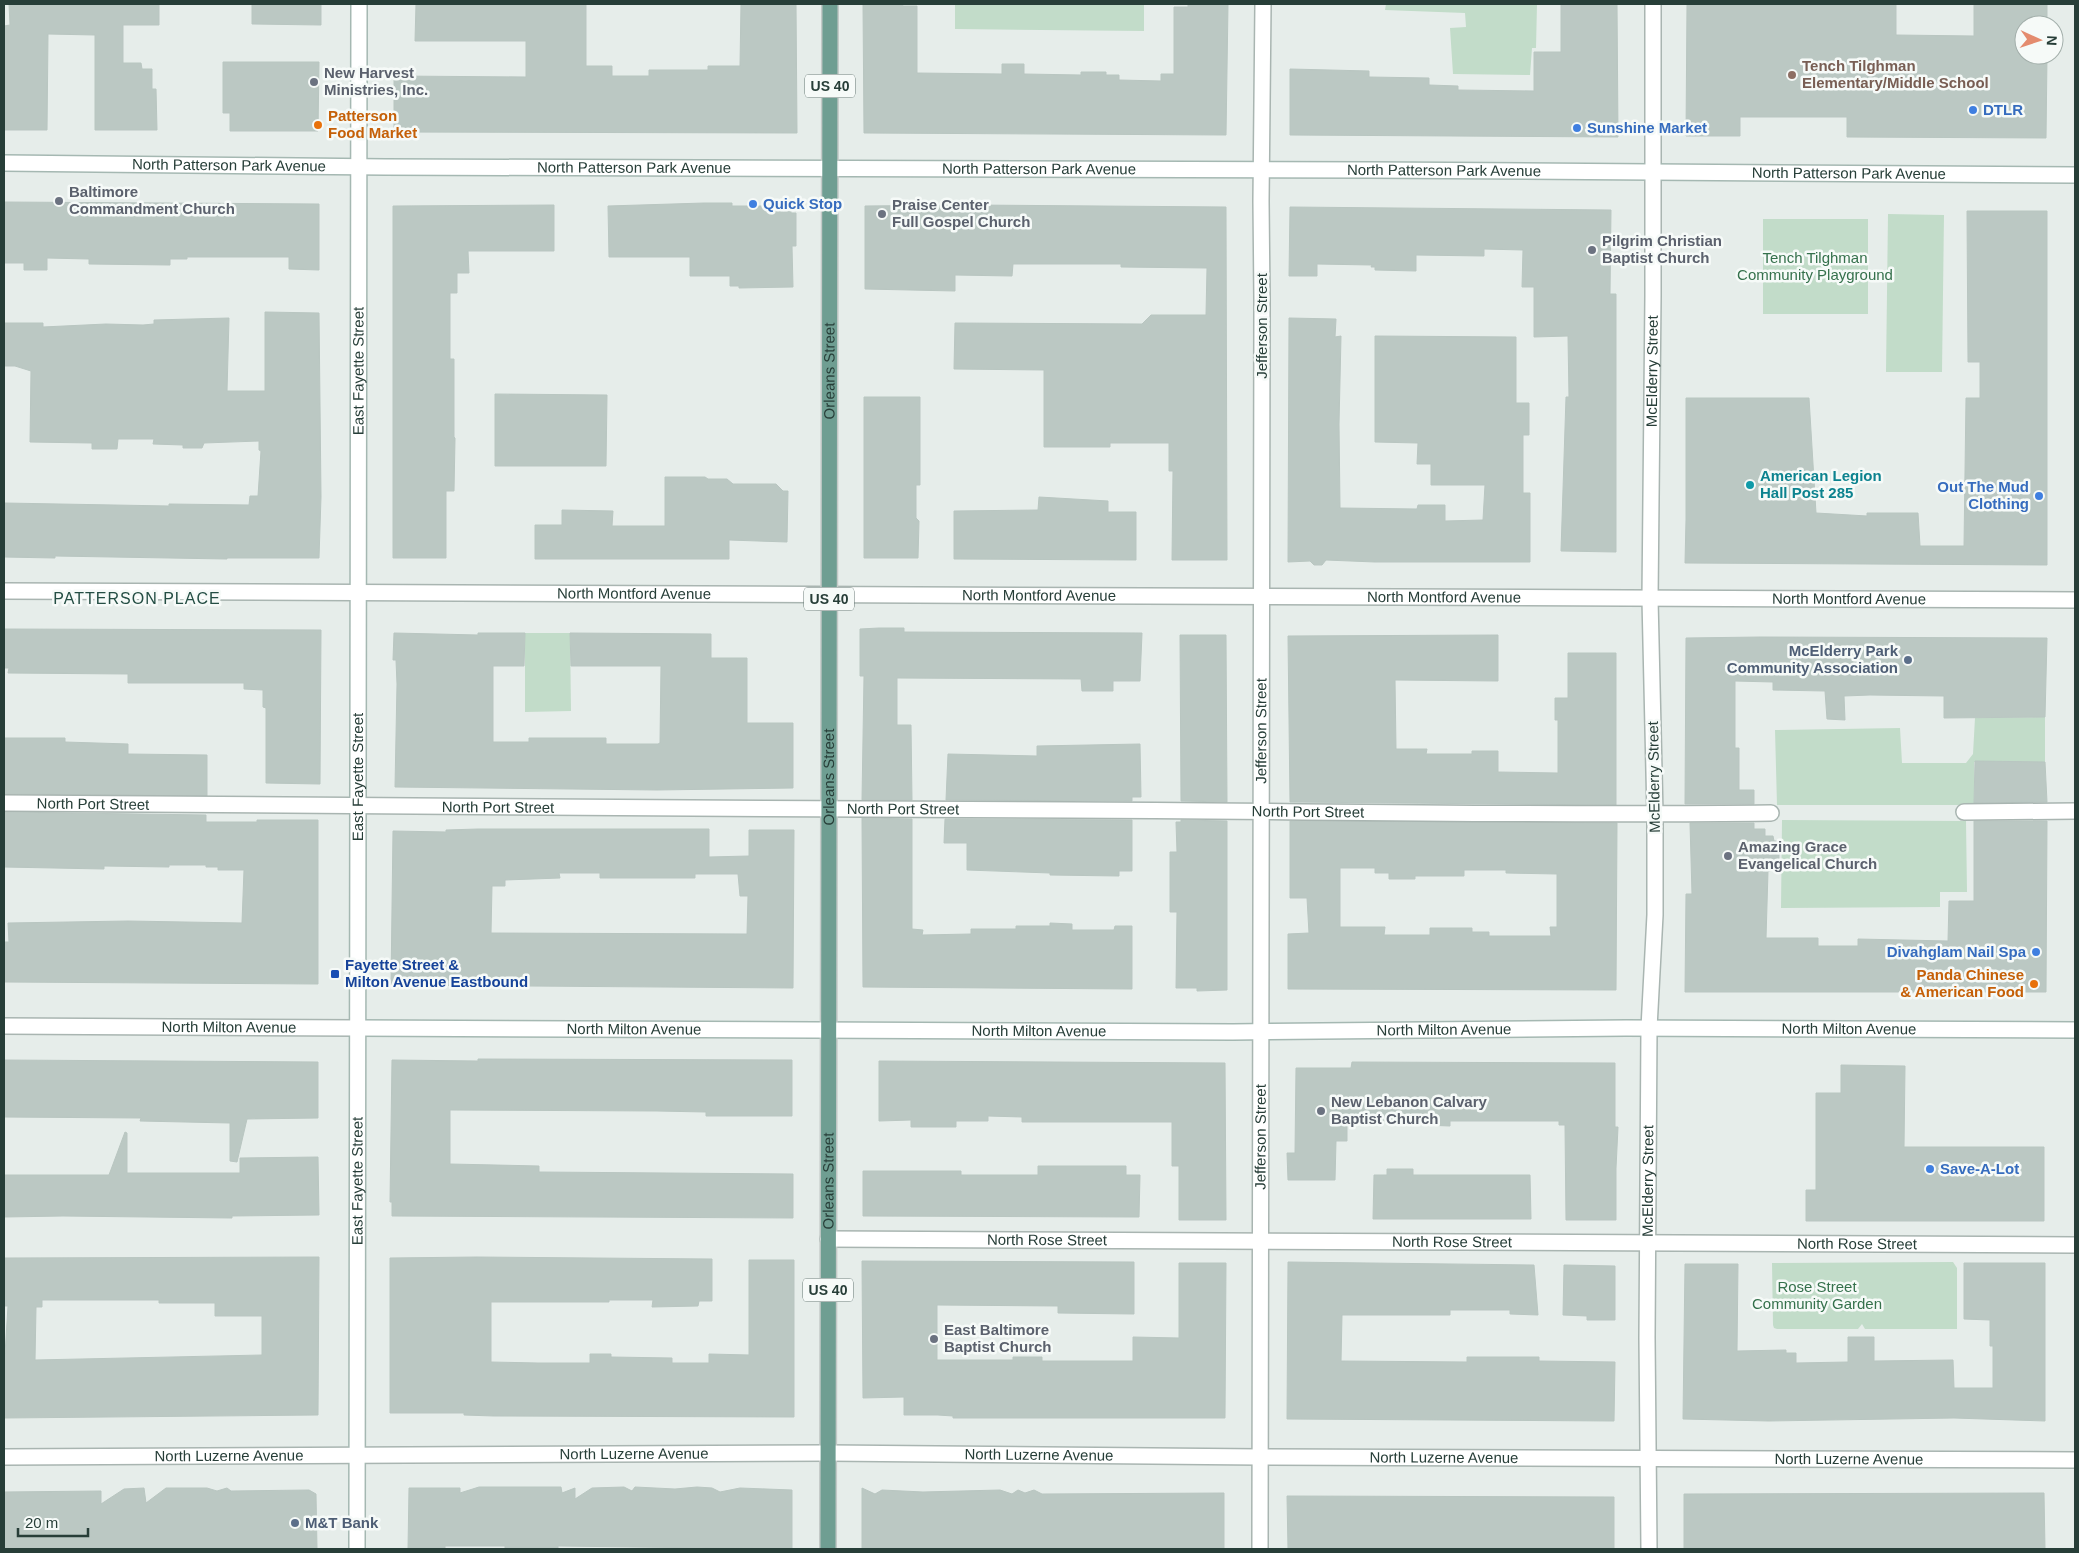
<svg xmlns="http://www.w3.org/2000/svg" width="2079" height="1553" font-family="Arial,sans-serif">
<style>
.green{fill:#c2dcc9}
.building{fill:#bbc8c3;stroke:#b9c6c1;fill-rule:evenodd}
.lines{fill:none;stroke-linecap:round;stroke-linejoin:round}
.street-casing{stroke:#a9b5b1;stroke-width:18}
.secondary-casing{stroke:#a5b8b2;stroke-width:18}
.primary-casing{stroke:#c3c9c7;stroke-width:18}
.street{stroke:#fff;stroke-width:15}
.secondary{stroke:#fff;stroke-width:15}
.primary{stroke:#6f9e92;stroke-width:15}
.education-dot{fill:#8d6e63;stroke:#f6faf8;stroke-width:2}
.worship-dot{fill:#6b7280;stroke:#f6faf8;stroke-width:2}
.shop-dot{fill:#3f7fe0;stroke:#f6faf8;stroke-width:2}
.food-dot{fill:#e8710a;stroke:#f6faf8;stroke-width:2}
.culture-dot{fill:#0f9aa8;stroke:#f6faf8;stroke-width:2}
.service-dot{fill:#5c6f8a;stroke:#f6faf8;stroke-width:2}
.transit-dot{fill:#1a4fb4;stroke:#f6faf8;stroke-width:2}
.labels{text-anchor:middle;stroke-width:5;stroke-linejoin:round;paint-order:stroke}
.shield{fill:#f6faf8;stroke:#657672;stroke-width:1}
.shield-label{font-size:14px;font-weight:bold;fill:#273e38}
.education-label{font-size:15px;font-weight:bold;fill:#785e54;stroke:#f6faf8;text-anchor:start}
.worship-label{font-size:15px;font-weight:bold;fill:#5b616d;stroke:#f6faf8;text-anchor:start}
.shop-label{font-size:15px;font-weight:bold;fill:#366cbe;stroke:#f6faf8;text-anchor:start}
.food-label{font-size:15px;font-weight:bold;fill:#c56008;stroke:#f6faf8;text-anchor:start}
.street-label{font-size:15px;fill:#273e38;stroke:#f6faf8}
.park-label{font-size:15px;fill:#35714c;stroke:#f6faf8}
.culture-label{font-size:15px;font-weight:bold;fill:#0d838f;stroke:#f6faf8;text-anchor:start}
.service-label{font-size:15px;font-weight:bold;fill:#4e5e75;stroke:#f6faf8;text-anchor:end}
.transit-label{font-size:15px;font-weight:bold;fill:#164399;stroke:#f6faf8;text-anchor:start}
.neighbourhood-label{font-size:16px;letter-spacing:1px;fill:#244e44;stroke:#f6faf8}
</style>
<rect width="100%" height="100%" fill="#e6edea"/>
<g class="green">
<polygon points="955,4 1144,4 1144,31 955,29"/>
<polygon points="1386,4 1537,4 1536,48 1532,48 1530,75 1453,74 1450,28 1466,27 1465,13 1385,10"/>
<polygon points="1888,214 1944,215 1942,372 1886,372"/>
<rect x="1763" y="219" width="105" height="95"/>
<polygon points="525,633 570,633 571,711 525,712"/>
<polygon points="2045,717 2045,762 1974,762 1974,805 1777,805 1775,730 1900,728 1902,763 1966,763 1973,754 1975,718"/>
<polygon points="1782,820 1966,821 1967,892 1940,892 1940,907 1781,908"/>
<polygon points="1950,1262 1953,1262 1957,1268 1957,1329 1865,1329 1862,1324 1858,1329 1777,1329 1774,1328 1773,1325 1772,1263"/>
</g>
<g class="building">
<polygon points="9,4 159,4 159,25 123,25 123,63 141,63 142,69 152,69 152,89 156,89 157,130 95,130 95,35 48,34 47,130 4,130 4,26 10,25"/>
<polygon points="252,4 321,4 321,25 252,24"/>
<polygon points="416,4 586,4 586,66 612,66 612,76 649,76 649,70 708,70 708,66 740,66 741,4 796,4 797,133 394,132 394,76 526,77 526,41 415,41"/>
<polygon points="863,4 902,4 903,6 917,6 917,73 1002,74 1002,64 1024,64 1024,74 1081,75 1081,72 1106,72 1106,75 1119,75 1119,80 1161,81 1161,74 1174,74 1174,7 1188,7 1188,4 1228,4 1226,135 864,133"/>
<polygon points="1561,4 1617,4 1618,137 1290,135 1290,69 1369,71 1369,77 1429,78 1429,85 1458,86 1458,90 1534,91 1534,52 1561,52"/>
<polygon points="1687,4 1896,4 1896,35 1974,36 1974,4 2047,4 2047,25 2024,25 2024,55 2047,55 2046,138 1847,137 1847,117 1740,117 1740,136 1686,136"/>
<polygon points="223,62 319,62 318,131 230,131 230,113 223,113"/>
<polygon points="4,202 319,204 319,270 289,269 289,257 187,257 187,259 170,259 170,265 89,264 89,259 47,258 47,270 24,270 24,263 4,263"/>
<polygon points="704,203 732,203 732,206 791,206 791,213 796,213 796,246 792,246 793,287 739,288 739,286 730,286 730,276 690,276 690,257 609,257 608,206"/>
<polygon points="554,205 554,251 468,251 469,273 457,273 457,293 450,293 450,359 454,359 454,437 455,438 454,491 446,491 446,558 393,558 393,206"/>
<polygon points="972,205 1226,207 1227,560 1172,560 1173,471 1169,471 1169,443 1110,443 1110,447 1044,447 1044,370 954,369 955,323 1142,324 1151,315 1206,315 1207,268 1121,267 1121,264 1013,264 1012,276 955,275 955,291 865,289 865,206"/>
<polygon points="1290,207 1611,210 1610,294 1616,294 1616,552 1561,551 1566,397 1569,397 1568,336 1534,337 1534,287 1522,287 1523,250 1484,249 1484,256 1416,255 1416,271 1375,270 1375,267 1371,267 1372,265 1317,264 1317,276 1289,276"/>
<polygon points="1967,211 2047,211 2047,565 1685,563 1686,520 1686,398 1809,398 1816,513 1867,516 1867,513 1918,513 1920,546 1964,546 1966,398 1980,398 1980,362 1968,362"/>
<polygon points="265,312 319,313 321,497 319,558 227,558 227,559 55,556 55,558 4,557 4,503 169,506 169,504 249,505 250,496 258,496 261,451 259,450 259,441 204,443 202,448 183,448 183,445 153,444 154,439 118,439 117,449 92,449 92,443 30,442 31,371 15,366 4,366 4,323 43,323 43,327 106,324 143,325 154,324 154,320 229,318 227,391 265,391"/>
<polygon points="1289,318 1336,319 1335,337 1341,336 1339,424 1340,508 1417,509 1418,505 1445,505 1445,521 1483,520 1485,485 1431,485 1431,464 1417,464 1418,443 1375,442 1375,336 1516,337 1516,403 1529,403 1529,435 1523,435 1523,493 1530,493 1530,562 1375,562 1326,560 1322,565 1314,565 1310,561 1288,562"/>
<polygon points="495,394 607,395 606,466 495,466"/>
<polygon points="864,397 920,397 920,485 916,485 916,518 919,521 918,558 864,558"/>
<polygon points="665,477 705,477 708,479 727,479 733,484 776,484 783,491 788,491 787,542 729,540 729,559 535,559 535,525 562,525 562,510 613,511 612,526 665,526"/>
<polygon points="1039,497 1108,501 1108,512 1136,512 1136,560 954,559 954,511 1038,510"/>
<polygon points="879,628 904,628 904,632 1142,633 1140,681 1113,681 1113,691 1082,691 1081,679 897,678 897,725 911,725 912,800 862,800 864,676 860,676 860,629"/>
<polygon points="4,629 321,630 320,784 266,783 266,708 263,707 263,690 244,689 244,683 128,683 128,674 8,673 9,668 4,668"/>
<polygon points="394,633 478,635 478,633 525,633 524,666 493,666 493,742 529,742 529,738 606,738 606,744 658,744 660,743 661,666 571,666 570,633 711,634 711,658 747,658 747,723 793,723 793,788 657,790 395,787 397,684 396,660 393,660"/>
<polygon points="1180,635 1226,635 1227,802 1181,801"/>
<polygon points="1498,635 1498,681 1395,680 1396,749 1427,749 1426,754 1472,754 1472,751 1498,751 1498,772 1558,773 1558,720 1555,720 1555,698 1568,698 1568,653 1616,653 1616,805 1290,802 1288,636"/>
<polygon points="1760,637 2047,638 2045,717 1944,718 1944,696 1870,695 1844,696 1845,720 1827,719 1825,691 1773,690 1773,682 1735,681 1735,748 1739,748 1739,790 1754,790 1754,804 1685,804 1686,638"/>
<polygon points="4,738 65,738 65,742 128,744 128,754 207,755 207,796 4,794"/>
<polygon points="1140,744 1141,797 1132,797 1132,801 946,800 948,754 1037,756 1037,746"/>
<polygon points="1975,761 2045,762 2047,802 1974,803"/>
<polygon points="4,812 206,815 206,822 257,822 257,820 318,820 318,984 4,982 4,942 9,942 8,923 128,921 242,923 244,870 218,870 218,867 206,867 206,865 169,865 169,867 104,866 104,869 4,867"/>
<polygon points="862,818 912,819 912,929 923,930 922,935 971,934 971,929 1016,929 1016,926 1050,926 1050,923 1072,924 1072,930 1114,930 1115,926 1132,926 1132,989 863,987"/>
<polygon points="945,819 1132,820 1132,871 1119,871 1119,876 1050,875 1050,873 967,870 967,843 944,843"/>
<polygon points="1181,820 1227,821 1227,990 1197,991 1197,988 1176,988 1177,912 1170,912 1170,852 1177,852 1176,822 1181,822"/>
<path d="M1290,821L1617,823L1616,990L1288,989V934L1309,933L1307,898H1290ZM1340,868H1375V873H1389V879H1415V876H1464V870H1506V873L1557,874V927H1550L1551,936H1489V932H1472V928H1430V935H1384L1385,927H1340Z"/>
<polygon points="1974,821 2047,821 2046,992 1685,992 1686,894 1692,894 1690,823 1754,823 1754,829 1765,829 1765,836 1773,836 1774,841 1779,841 1779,870 1768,871 1766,938 1818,938 1818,946 1858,946 1858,939 1948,941 1949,901 1974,901"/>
<path d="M478,829H709V857L749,856V830H794L793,988L391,985L393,831L446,832V830ZM559,873H600V878H695V874H738L740,896H748L747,934L491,933L492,886H505V880L560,878Z"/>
<polygon points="478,1059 792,1060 792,1116 706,1116 706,1112 657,1111 450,1110 450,1164 539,1166 539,1172 793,1174 793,1218 392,1216 392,1202 390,1202 392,1060 478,1061"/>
<polygon points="4,1060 318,1062 318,1118 247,1119 237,1162 230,1161 230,1123 140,1121 141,1118 4,1117"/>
<polygon points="879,1061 1225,1063 1226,1220 1179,1220 1179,1166 1172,1166 1172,1122 1022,1122 1022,1117 988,1116 988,1121 956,1121 956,1127 911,1127 911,1120 879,1121"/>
<polygon points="1352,1062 1615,1063 1615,1127 1618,1127 1616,1168 1616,1220 1566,1220 1565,1125 1559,1125 1559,1121 1450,1121 1450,1126 1425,1125 1425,1121 1363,1121 1363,1123 1347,1123 1347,1141 1336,1141 1335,1180 1288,1180 1287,1153 1295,1153 1296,1068 1351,1068"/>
<polygon points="1841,1065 1905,1066 1904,1147 2044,1147 2044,1221 1806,1221 1806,1190 1816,1190 1816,1093 1841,1093"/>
<polygon points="125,1132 127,1133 127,1173 240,1173 240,1158 318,1157 319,1215 232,1216 232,1218 63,1216 4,1217 4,1175 109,1175"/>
<polygon points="1038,1166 1126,1166 1126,1175 1140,1175 1139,1217 863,1216 863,1171 961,1171 961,1175 1038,1175"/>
<polygon points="1387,1169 1413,1169 1413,1175 1530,1175 1531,1219 1373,1219 1374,1175 1387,1175"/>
<path d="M319,1257L318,1415L4,1418V1354H5L8,1306H5L4,1300V1258ZM42,1300H159V1303H215V1316H262V1355L35,1360L36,1307H42Z"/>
<polygon points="477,1257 712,1259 712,1301 699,1301 698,1306 652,1307 653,1300 609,1300 609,1302 491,1302 491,1362 538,1363 590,1363 590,1354 611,1354 611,1357 672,1358 672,1363 709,1363 709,1354 749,1355 749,1260 794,1260 794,1417 494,1416 464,1415 464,1413 390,1413 390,1258"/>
<polygon points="862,1261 1134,1262 1134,1314 1058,1313 1058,1306 937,1305 937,1360 1013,1360 1013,1357 1042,1357 1042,1361 1133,1361 1133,1337 1179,1338 1179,1263 1226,1263 1225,1418 953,1418 953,1416 938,1415 904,1415 904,1397 863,1398"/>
<polygon points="1288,1262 1534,1265 1538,1315 1510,1314 1510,1310 1450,1310 1450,1315 1342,1315 1341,1361 1467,1362 1467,1357 1539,1357 1539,1361 1615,1362 1614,1421 1287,1419"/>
<polygon points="1964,1263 2045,1263 2045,1421 1954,1418 1769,1421 1683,1419 1685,1264 1738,1264 1737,1351 1786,1350 1786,1353 1796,1353 1796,1363 1848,1362 1848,1337 1874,1337 1874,1361 1953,1360 1954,1388 1993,1388 1993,1346 1990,1346 1990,1320 1964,1319"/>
<polygon points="1564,1265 1615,1266 1615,1320 1587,1320 1587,1316 1563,1315"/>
<polygon points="479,1487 561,1487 562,1493 575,1488 575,1499 592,1488 624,1487 632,1491 635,1487 675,1489 697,1487 712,1488 720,1492 740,1488 792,1490 792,1549 558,1546 558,1549 505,1549 505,1546 445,1546 445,1549 408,1549 409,1488 460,1488 460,1493"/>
<polygon points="144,1488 146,1503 166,1488 207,1488 217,1491 227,1488 231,1491 309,1490 316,1494 317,1549 4,1549 4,1492 101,1491 101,1504 124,1489"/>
<polygon points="862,1488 875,1494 882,1490 923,1492 1000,1490 1012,1494 1018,1490 1025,1493 1034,1490 1042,1494 1224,1493 1224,1549 862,1549"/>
<polygon points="2044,1493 2045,1549 1684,1549 1684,1494"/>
<polygon points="1287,1496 1614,1497 1614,1549 1288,1549"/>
</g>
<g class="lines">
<g class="street-casing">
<g id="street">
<path id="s1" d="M4,591L2075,600"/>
<path id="s2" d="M4,803C359,808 714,808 1069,810C1303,811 1537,816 1771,813"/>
<polyline points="1964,812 2075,811"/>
<path id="s3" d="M4,1026L358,1028"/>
<path id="s4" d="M828,1239L2075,1245"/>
<path id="s5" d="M4,1457L828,1453L1260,1457L2075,1460"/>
<path id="s6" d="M1260,1549L1262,300L1261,201L1263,4"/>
<path id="s7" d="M1649,1549L1647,1338L1649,1028L1655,915V815L1650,599L1653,296V4"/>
</g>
</g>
<g class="secondary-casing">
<g id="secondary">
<path id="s8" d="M4,163L385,167L1370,170L2075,175"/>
<path id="s9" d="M358,1028L1233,1032L1626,1028L2075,1030"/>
<path id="s10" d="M357,1549L359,4"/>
</g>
</g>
<g class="primary-casing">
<g id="primary">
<path id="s11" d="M828,1549L830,4"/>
</g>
</g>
<use href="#street" class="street"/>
<use href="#secondary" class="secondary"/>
<use href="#primary" class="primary"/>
</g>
<circle class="education-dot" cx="1792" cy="75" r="5"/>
<g class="worship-dot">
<circle cx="314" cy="82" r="5"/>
<circle cx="59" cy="201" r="5"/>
<circle cx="882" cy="214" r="5"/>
<circle cx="1592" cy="250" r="5"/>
<circle cx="1728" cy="856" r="5"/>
<circle cx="1321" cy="1111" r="5"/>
<circle cx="934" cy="1339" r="5"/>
</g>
<g class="shop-dot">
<circle cx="1973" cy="110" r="5"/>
<circle cx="1577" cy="128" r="5"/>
<circle cx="753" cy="204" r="5"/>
<circle cx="2039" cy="496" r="5"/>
<circle cx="2036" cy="952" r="5"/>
<circle cx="1930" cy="1169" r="5"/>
</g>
<g class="food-dot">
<circle cx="318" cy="125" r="5"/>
<circle cx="2034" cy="984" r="5"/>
</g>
<circle class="culture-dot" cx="1750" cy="485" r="5"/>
<g class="service-dot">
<circle cx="1908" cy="660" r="5"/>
<circle cx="295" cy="1523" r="5"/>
</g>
<rect class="transit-dot" x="330" y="969" width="10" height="10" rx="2.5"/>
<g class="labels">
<g class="shield">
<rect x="805" y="74.5" width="50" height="23" rx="4"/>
<rect x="804" y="587.5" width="50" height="23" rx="4"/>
<rect x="803" y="1278.5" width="50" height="23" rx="4"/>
</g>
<g class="shield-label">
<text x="830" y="91">US 40</text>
<text x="829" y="604">US 40</text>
<text x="828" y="1295">US 40</text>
</g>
<g class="education-label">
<text x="1802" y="71">Tench Tilghman<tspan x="1802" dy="17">Elementary/Middle School</tspan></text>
</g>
<g class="worship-label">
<text x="324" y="78">New Harvest<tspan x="324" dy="17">Ministries, Inc.</tspan></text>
<text x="69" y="197">Baltimore<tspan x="69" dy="17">Commandment Church</tspan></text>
<text x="892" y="210">Praise Center<tspan x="892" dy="17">Full Gospel Church</tspan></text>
<text x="1602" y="246">Pilgrim Christian<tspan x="1602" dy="17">Baptist Church</tspan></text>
<text x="1738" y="852">Amazing Grace<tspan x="1738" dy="17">Evangelical Church</tspan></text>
<text x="1331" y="1107">New Lebanon Calvary<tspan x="1331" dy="17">Baptist Church</tspan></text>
<text x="944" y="1335">East Baltimore<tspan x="944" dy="17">Baptist Church</tspan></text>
</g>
<g class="shop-label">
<text x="1983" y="115">DTLR</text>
<text x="1587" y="133">Sunshine Market</text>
<text x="763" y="209">Quick Stop</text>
<text x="2029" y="492" text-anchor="end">Out The Mud<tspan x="2029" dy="17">Clothing</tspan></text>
<text x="2026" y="957" text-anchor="end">Divahglam Nail Spa</text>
<text x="1940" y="1174">Save-A-Lot</text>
</g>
<g class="food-label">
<text x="328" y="121">Patterson<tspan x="328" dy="17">Food Market</tspan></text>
<text x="2024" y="980" text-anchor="end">Panda Chinese<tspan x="2024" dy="17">&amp; American Food</tspan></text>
</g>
<g class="street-label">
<text dy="5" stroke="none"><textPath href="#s8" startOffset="225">North Patterson Park Avenue</textPath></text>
<text dy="5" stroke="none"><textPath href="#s8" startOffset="630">North Patterson Park Avenue</textPath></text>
<text dy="5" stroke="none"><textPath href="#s8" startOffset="1035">North Patterson Park Avenue</textPath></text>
<text dy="5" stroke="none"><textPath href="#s8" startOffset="1440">North Patterson Park Avenue</textPath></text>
<text dy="5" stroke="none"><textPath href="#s8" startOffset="1845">North Patterson Park Avenue</textPath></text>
<text transform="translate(1262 326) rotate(-90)" y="5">Jefferson Street</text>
<text dy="5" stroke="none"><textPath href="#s10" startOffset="1178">East Fayette Street</textPath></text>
<text dy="5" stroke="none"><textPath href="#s11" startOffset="1178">Orleans Street</textPath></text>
<text dy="5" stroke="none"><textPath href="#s7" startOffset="1178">McElderry Street</textPath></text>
<text dy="5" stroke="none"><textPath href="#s1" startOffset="630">North Montford Avenue</textPath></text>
<text dy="5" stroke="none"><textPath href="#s1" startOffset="1035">North Montford Avenue</textPath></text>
<text dy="5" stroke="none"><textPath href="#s1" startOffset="1440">North Montford Avenue</textPath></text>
<text dy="5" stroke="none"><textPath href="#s1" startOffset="1845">North Montford Avenue</textPath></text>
<text dy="5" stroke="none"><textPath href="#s6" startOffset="818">Jefferson Street</textPath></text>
<text dy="5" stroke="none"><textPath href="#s11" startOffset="772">Orleans Street</textPath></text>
<text dy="5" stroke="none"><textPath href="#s10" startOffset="772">East Fayette Street</textPath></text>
<text transform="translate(1654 777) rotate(-91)" y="5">McElderry Street</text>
<text dy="5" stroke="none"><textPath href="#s2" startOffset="89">North Port Street</textPath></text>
<text dy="5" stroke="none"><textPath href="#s2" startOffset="494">North Port Street</textPath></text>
<text dy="5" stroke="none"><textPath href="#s2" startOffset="899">North Port Street</textPath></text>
<text dy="5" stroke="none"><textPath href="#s2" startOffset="1304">North Port Street</textPath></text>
<text dy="5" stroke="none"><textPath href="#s3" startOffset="225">North Milton Avenue</textPath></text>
<text dy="5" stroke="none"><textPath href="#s9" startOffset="276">North Milton Avenue</textPath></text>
<text dy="5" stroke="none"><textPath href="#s9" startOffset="1491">North Milton Avenue</textPath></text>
<text dy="5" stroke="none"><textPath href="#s9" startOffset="1086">North Milton Avenue</textPath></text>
<text dy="5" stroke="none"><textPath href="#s9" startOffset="681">North Milton Avenue</textPath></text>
<text dy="5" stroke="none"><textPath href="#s6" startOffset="412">Jefferson Street</textPath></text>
<text dy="5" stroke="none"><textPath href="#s10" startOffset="368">East Fayette Street</textPath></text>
<text dy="5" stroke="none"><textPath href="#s11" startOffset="368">Orleans Street</textPath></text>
<text dy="5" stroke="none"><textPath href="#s7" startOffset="368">McElderry Street</textPath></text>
<text dy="5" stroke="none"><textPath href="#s4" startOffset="219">North Rose Street</textPath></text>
<text dy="5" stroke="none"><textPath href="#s4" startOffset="624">North Rose Street</textPath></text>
<text dy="5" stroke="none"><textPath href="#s4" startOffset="1029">North Rose Street</textPath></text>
<text dy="5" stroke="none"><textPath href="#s5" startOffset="630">North Luzerne Avenue</textPath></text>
<text dy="5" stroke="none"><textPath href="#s5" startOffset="1035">North Luzerne Avenue</textPath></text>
<text dy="5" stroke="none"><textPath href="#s5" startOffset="225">North Luzerne Avenue</textPath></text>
<text dy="5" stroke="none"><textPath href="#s5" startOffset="1440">North Luzerne Avenue</textPath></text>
<text dy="5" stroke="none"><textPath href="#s5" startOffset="1845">North Luzerne Avenue</textPath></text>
</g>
<g class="park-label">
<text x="1815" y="263">Tench Tilghman<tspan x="1815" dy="17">Community Playground</tspan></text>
<text x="1817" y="1292">Rose Street<tspan x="1817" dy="17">Community Garden</tspan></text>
</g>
<g class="culture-label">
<text x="1760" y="481">American Legion<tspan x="1760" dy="17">Hall Post 285</tspan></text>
</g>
<g class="service-label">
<text x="1898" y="656">McElderry Park<tspan x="1898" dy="17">Community Association</tspan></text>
<text x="305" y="1528" text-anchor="start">M&amp;T Bank</text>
</g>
<g class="transit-label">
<text x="345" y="970">Fayette Street &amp;<tspan x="345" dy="17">Milton Avenue Eastbound</tspan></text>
</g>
<g class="neighbourhood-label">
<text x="137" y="604">PATTERSON PLACE</text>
</g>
</g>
<rect width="2079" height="1553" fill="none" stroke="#273e38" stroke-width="10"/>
<g transform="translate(2039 40) rotate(93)"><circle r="24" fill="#f6faf8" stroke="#a3afab"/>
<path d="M0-4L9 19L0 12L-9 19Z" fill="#e48b6e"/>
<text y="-8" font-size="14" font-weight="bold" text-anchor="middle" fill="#273e38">N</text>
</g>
<path d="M18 1528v8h70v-8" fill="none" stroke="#273e38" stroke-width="2.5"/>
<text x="25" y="1528" font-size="15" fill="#273e38" stroke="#f6faf8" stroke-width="4" paint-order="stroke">20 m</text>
</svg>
